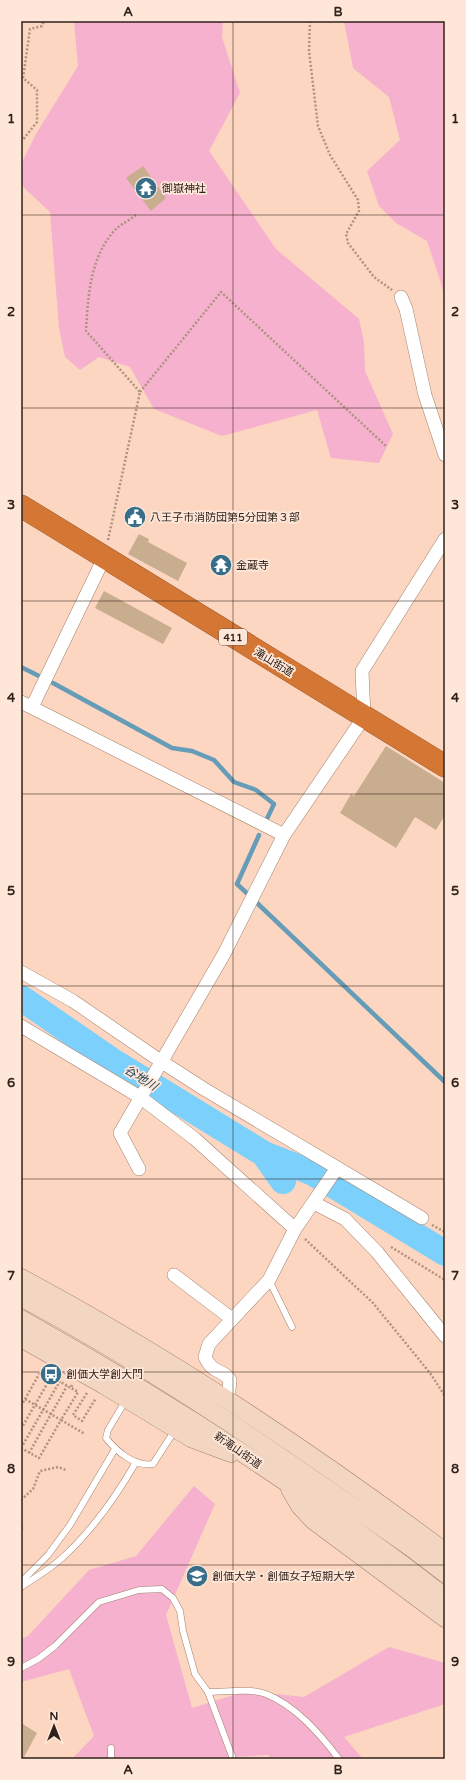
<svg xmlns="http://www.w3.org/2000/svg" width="466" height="1780" font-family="'Varela Round','Noto Sans JP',sans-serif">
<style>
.green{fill:#f5b1cd}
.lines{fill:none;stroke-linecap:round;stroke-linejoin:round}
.stream{stroke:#659cb8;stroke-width:4.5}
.river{stroke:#7cd0fc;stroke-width:26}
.building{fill:#c8ae8f}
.lane-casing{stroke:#a4826d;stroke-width:7}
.street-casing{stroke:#a4826d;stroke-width:14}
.secondary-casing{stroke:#a4826d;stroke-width:19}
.highway-casing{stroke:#9b592c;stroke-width:23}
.path{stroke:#af9281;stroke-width:2.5;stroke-dasharray:2 2;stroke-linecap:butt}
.lane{stroke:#fff;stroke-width:6}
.street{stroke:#fff;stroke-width:13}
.secondary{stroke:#f2d6c2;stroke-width:18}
.highway{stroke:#d47735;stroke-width:22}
.grid{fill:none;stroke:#30221a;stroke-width:1;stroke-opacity:0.55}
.labels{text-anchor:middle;stroke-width:3.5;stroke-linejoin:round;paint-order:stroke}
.shield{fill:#fee7d9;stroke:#6e5d53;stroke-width:1}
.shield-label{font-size:10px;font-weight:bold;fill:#30221a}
.poi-label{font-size:11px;fill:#30221a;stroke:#fee7d9;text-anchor:start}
.street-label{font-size:11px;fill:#30221a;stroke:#fee7d9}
.water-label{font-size:12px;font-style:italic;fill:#1a3f51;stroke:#fee7d9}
.neatline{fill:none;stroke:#30221a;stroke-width:1.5}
.grid-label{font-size:13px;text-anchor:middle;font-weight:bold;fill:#30221a}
</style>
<rect width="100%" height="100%" fill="#fcd6c0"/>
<g class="green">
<polygon points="74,21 223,21 222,37 240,93 209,151 276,249 359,319 364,342 365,371 393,434 379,463 331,458 317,410 222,436 154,409 130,367 99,357 80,370 65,357 59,328 50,212 21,185 21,164 36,134 78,66"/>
<polygon points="344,21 445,21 445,303 442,286 427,241 396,223 379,206 367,171 400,140 389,97 353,68"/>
<polygon points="194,1486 215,1504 166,1615 192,1708 247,1691 304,1697 389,1647 445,1663 445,1704 344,1737 363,1759 269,1759 269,1755 197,1759 72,1759 94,1736 69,1669 21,1682 21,1639 28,1636 89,1570 136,1556"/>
</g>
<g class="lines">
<g class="stream">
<polyline points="21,667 41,677"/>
<polyline points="53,683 172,748 192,751 214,760 234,782 256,790 274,804 265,823"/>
<polyline points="251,897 237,884 259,835"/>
<polyline points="256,902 445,1082"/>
</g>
<g class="river">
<polyline points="21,998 111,1060 264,1154 283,1181"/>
<polyline points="264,1154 313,1173 445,1253"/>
</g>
</g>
<g class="building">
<polygon points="143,166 166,198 151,211 126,178"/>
<polygon points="139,534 149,539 148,542 187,563 178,581 128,554"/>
<polygon points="104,591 172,628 163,644 95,608"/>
<polygon points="386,746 445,783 445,815 436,830 415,817 396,848 340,813 351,794 354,796"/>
<polygon points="21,1723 37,1733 23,1759 21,1759"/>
</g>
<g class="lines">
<g class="lane-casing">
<g id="lane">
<polyline points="269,1280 292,1327"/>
<path d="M126,1400L108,1430L106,1438C117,1452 135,1467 153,1464L175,1430"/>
<polyline points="21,1582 48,1555 70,1525 115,1449"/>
<path d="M21,1587C34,1578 49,1570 61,1559C92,1531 116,1497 136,1462"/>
<polyline points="21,1668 38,1659 55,1646 99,1602 139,1590 162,1589 173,1598 180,1611 183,1631 195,1674 208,1692 233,1759"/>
<path d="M208,1692C226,1692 249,1688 266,1694C296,1706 320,1734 339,1759"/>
<polyline points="111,1748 111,1759"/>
</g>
</g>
<g class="street-casing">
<g id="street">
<polyline points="401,297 406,309 425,395 445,455"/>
<polyline points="21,702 284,835"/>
<polyline points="32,707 104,558"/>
<polyline points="21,972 73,1001 162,1062 204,1089 422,1218"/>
<polyline points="21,1026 140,1097 195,1139 295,1229"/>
<polyline points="139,1169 120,1133 224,954 284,835 364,717 362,671 445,539"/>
<polyline points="314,1203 345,1219 377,1252 445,1336"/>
<polyline points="174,1275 232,1319"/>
<path d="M222,1397L229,1390L230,1380C221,1367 214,1376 205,1357L209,1344L269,1280L295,1229L337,1168"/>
</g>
</g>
<g class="secondary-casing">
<g id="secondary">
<path d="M21,1278C169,1357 310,1451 445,1552"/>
<path d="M21,1297C159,1371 288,1461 416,1551L445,1573"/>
<path d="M21,1319C169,1402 311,1493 445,1597"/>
<polyline points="21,1338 104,1385 191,1438 231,1453"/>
<polyline points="290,1489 300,1506 313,1520 445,1618"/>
</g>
</g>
<g class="highway-casing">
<polyline id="highway" points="21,506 445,766"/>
</g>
<g class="path">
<polyline points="310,21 309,51 318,126 330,155 358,200 359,211 346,234 348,243 374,277 392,290"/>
<polyline points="21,142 37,122 37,90 23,78 30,29 42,26 44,21"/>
<polyline points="140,392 221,292 387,447"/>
<path d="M108,540L140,392L86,331C88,296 90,256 116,229C121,224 130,220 136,215"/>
<polyline points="432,1225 445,1232"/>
<polyline points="305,1239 373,1303 430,1373 445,1396"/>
<polyline points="391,1247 445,1280"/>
<polyline points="72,1385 71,1388 78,1392 61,1420 85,1434"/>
<polyline points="87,1393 73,1415 82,1421 96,1398"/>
<polyline points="21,1406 41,1371 71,1388"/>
<polyline points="21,1429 51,1377"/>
<polyline points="21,1448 39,1458 61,1420 25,1399"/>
<polyline points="21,1448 60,1381"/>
<polyline points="29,1453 67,1386"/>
<polyline points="21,1500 33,1489 40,1471 58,1467 66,1470"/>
<polyline points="21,1525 24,1528"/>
</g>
<use href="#lane" class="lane"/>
<use href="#street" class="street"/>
<use href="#secondary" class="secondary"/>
<use href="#highway" class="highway"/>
</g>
<path class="grid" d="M233,21V1759M21,215H445M21,408H445M21,601H445M21,794H445M21,986H445M21,1179H445M21,1372H445M21,1565H445"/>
<defs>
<g id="temple-disc" transform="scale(1.15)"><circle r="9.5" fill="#386e89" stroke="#fee7d9"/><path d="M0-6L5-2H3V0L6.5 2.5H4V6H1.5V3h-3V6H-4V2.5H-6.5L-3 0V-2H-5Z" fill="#fff"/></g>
<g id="civic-disc" transform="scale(1.15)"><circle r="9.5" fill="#386e89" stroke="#fee7d9"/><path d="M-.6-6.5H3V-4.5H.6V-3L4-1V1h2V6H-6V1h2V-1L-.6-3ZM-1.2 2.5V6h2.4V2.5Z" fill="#fff"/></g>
<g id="bus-disc" transform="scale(1.15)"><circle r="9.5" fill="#386e89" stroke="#fee7d9"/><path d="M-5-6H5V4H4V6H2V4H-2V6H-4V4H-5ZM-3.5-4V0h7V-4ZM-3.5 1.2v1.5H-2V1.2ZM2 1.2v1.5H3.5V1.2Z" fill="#fff"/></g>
<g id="university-disc" transform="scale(1.15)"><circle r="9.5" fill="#386e89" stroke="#fee7d9"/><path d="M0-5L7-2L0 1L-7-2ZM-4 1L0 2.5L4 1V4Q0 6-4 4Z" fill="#fff"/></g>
</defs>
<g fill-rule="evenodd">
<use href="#temple-disc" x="146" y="188"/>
<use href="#civic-disc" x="135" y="517"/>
<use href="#temple-disc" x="221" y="565"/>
<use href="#bus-disc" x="51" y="1374"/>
<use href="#university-disc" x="197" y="1576"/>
</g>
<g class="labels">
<rect class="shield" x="219" y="629" width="28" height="16" rx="3"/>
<g class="shield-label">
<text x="233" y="641">411</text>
</g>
<g class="poi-label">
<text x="162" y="192">御嶽神社</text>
<text x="150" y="521">八王子市消防団第5分団第３部</text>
<text x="236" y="569">金蔵寺</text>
<text x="66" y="1378">創価大学創大門</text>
<text x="212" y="1580">創価大学・創価女子短期大学</text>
</g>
<g class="street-label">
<text transform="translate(274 662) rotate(31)" y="4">滝山街道</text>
<text transform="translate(238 1450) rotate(35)" y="4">新滝山街道</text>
</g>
<g class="water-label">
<text transform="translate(141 1078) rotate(32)" y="4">谷地川</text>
</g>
</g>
<rect width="466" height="1780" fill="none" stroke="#fee7d9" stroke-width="44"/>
<g transform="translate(54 1726)" stroke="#fee7d9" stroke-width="3" paint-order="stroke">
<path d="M0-3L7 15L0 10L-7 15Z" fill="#30221a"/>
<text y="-6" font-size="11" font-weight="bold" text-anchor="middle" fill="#30221a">N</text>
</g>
<rect x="22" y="22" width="422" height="1736" class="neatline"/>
<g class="grid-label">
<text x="128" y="16">A</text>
<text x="338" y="16">B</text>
<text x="11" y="123">1</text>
<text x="455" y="123">1</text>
<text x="11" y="316">2</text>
<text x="455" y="316">2</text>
<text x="11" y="509">3</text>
<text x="455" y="509">3</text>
<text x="11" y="702">4</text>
<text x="455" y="702">4</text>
<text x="11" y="895">5</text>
<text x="455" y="895">5</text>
<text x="11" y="1087">6</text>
<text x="455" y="1087">6</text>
<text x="11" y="1280">7</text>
<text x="455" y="1280">7</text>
<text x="11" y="1473">8</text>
<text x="455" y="1473">8</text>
<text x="11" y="1666">9</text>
<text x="455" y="1666">9</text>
<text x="128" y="1774">A</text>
<text x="338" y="1774">B</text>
</g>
</svg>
